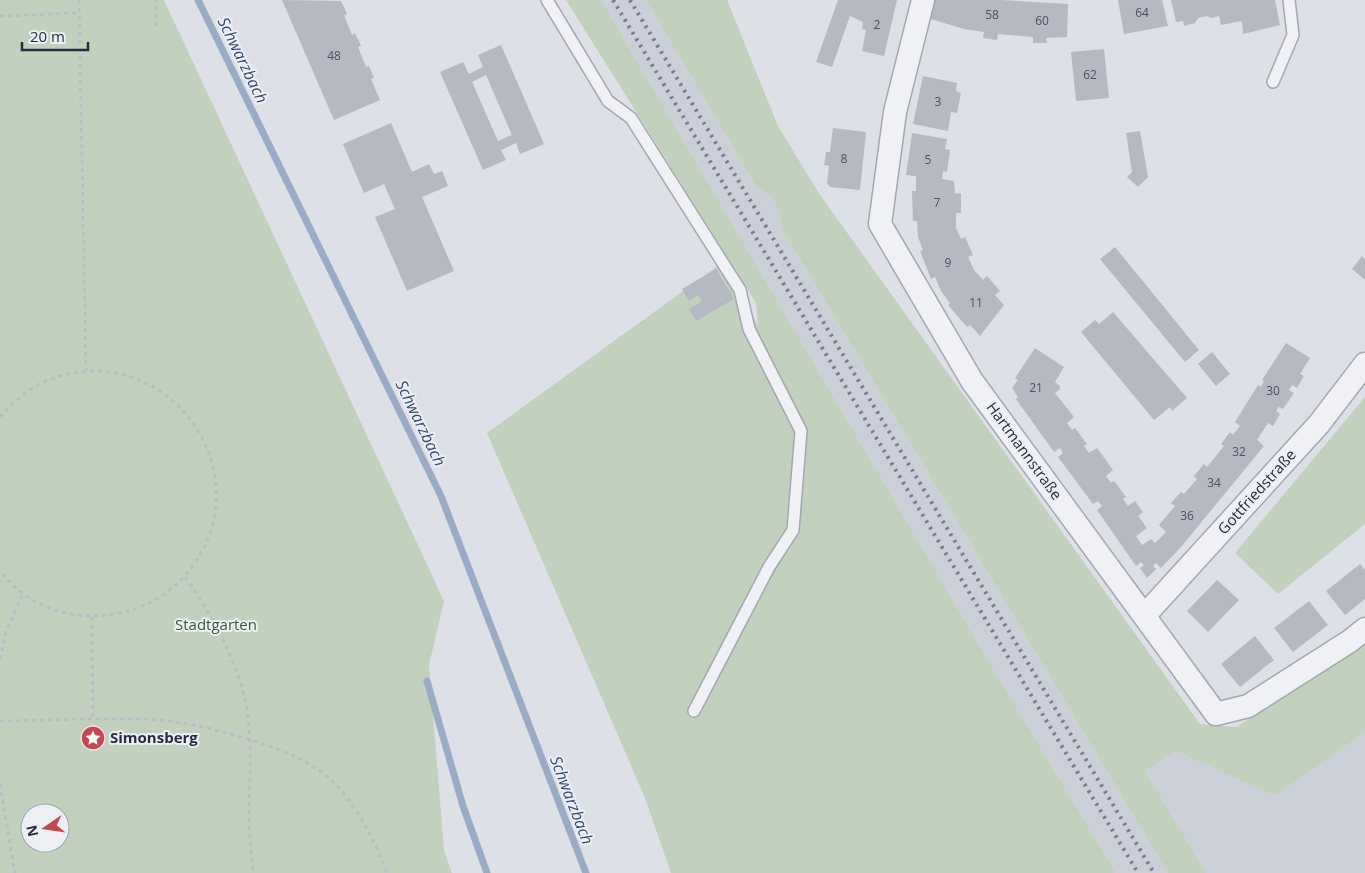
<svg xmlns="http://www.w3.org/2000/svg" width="1365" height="873" font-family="'Open Sans',sans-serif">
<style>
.built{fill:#cbcfd8}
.green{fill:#c2d0be;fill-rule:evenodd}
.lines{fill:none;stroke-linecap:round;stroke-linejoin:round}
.stream{stroke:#99abc5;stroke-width:7}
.building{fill:#b4b9c2;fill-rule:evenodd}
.lane-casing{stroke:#a3a7b0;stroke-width:14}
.street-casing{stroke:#a3a7b0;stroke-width:25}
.path{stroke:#bbbec5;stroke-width:3;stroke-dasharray:4 4;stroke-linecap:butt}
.lane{stroke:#eff1f5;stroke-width:11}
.street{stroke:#eff1f5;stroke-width:22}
.rail{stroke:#777e8f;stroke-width:4;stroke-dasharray:2.5 5;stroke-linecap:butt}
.labels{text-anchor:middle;stroke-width:4;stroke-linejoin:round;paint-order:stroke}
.number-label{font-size:12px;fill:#4a505e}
.street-label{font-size:15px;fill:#272d3c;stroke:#eceff4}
.park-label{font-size:15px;fill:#395735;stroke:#eceff4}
.poi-label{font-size:15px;font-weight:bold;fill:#272d3c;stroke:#eceff4;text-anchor:start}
.water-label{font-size:16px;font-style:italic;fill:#34496d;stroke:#eceff4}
</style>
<rect width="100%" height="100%" fill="#dde0e6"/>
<g class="built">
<polygon points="601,0 646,0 756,186 772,196 782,212 782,229 1168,873 1116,873 992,667"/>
<polygon points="1365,732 1365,873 1206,873 1145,771 1176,751 1275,796"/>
</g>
<g class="green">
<path d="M0,0H164L444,601L429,665L444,850L452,873H0ZM30,813H60V843H30Z"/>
<polygon points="566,0 601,0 992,667 1116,873 671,873 645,798 487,433 719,265 758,325 756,303"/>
<path d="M646,0H727L778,126L820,195L1200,724L1237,727L1314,674L1365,634V732L1275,796L1176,751L1145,771L1206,873H1168L782,229C781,205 775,198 756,186Z"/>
<polygon points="1365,397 1365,524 1278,594 1235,553"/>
</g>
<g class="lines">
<g class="stream">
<polyline points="198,0 441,496 586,873"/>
<polyline points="427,681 463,806 487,873"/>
</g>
</g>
<g class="building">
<polygon points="282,0 341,1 347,14 344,15 352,35 355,33 361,46 358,47 366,67 369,66 374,78 371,79 380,100 334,120"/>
<polygon points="838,0 897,0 884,56 862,51 866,30 862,29 863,22 850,16 832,67 816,62"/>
<polygon points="929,0 1000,0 1068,4 1067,37 1046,38 1047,43 1033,43 1033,37 998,34 997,40 983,38 984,32 964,29 924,17"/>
<polygon points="1118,0 1162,0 1168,26 1124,34"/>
<polygon points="1171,0 1275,0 1280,25 1243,34 1242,21 1221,25 1219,16 1211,18 1207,16 1198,18 1195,23 1184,26 1183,21 1176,22"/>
<path d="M501,45L544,144L520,154L516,143L501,150L506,160L483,170L440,72L463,62L469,74L483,67L478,55ZM486,75L512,135L498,141L472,82Z"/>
<polygon points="1104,49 1109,98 1076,101 1071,52"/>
<polygon points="923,76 957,83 956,91 961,93 957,113 951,112 948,131 913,124"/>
<polygon points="391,123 412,172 429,164 434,174 442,171 448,186 422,197 454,271 407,291 375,217 395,209 384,184 364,193 343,144"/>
<polygon points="833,128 866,132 860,190 830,187 827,183 829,166 824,165 826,152 830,152"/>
<polygon points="1140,131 1148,177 1138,187 1127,177 1132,172 1126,133"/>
<polygon points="912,133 947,139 945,149 950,150 947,172 943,171 942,179 954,181 955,194 961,193 961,213 956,213 956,228 961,239 965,237 973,255 968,257 974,270 983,280 987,276 1000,291 995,295 1004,305 980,336 970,325 967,327 948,305 950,303 941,291 935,277 931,279 920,251 923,250 918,237 917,221 913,221 912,191 916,191 916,176 906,175"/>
<polygon points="1115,247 1199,350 1185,362 1100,259"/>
<polygon points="1362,256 1365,259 1365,280 1352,269"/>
<polygon points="716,269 734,299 696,321 689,309 702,301 698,295 689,301 682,289"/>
<polygon points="1113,312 1187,398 1172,411 1170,407 1154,420 1081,332 1095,320 1099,324"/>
<polygon points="1286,343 1310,358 1300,374 1304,376 1297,388 1292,385 1289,390 1294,393 1283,409 1279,407 1276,411 1280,414 1273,426 1268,423 1257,440 1264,446 1181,547 1161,568 1156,563 1153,566 1156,569 1147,578 1140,568 1144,565 1141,562 1136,566 1097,510 1102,506 1098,501 1093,504 1058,457 1063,453 1060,448 1054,452 1016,399 1018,397 1012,388 1018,380 1015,378 1035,348 1064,367 1055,382 1060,386 1060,389 1055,393 1074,417 1067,423 1072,430 1075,428 1087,444 1084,446 1089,453 1097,448 1113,470 1106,476 1111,483 1114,481 1126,497 1123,499 1128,506 1135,501 1143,512 1138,516 1147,528 1136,536 1142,545 1151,539 1155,543 1166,532 1159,525 1175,506 1171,503 1181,492 1184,494 1197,479 1194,476 1204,464 1207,467 1224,446 1221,444 1230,432 1233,435 1240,426 1235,422 1258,385 1261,387 1264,381 1262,380"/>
<polygon points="1212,352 1230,374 1216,386 1198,364"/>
<polygon points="1360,564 1365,570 1365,599 1345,615 1326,591"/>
<polygon points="1217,580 1239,600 1208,632 1187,611"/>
<polygon points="1309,601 1328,625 1293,652 1274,628"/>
<polygon points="1255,636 1274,660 1240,687 1221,664"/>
</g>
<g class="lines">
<g class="lane-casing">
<g id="lane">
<polyline points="547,0 608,101 631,118 740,290 749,329 801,431 793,530 769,567 694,711"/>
<polyline points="1273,82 1293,35 1289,0"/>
</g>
</g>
<g class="street-casing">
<g id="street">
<polyline points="923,0 895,112 880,224 972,381 1216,714 1248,706 1350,641 1365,629"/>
<polyline points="1145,615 1319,424 1365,364"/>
</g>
</g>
<g class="path">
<polyline points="79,0 86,371"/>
<polyline points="0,16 79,13"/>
<polyline points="156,26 156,0"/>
<path d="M0,417C15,401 31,386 51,379C163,338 261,465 195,563C174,593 143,611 107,615C67,620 25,604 0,571"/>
<path d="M185,577C211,614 237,660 246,704C253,742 249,781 249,819C249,837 252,855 253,873"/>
<polyline points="92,617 93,720"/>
<polyline points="0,659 6,632 23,593"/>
<path d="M0,721C47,721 94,717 141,719C182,720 224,731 263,744C290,753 316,764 336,785C360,810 374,841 387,873"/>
<polyline points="0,784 15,873"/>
</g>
<use href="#lane" class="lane"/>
<use href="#street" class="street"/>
<g class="rail">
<polyline points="613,0 1138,873"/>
<polyline points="630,0 1154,873"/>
</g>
</g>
<defs>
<g id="sight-disc" transform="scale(1.25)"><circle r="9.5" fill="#c64751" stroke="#eceff4"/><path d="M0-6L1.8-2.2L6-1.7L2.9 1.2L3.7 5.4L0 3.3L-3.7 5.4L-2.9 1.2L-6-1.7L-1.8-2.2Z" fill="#fff"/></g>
</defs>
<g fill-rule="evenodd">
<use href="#sight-disc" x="93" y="738"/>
</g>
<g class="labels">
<g class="number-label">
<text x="1142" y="17">64</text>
<text x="992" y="19">58</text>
<text x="1042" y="25">60</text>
<text x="877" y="29">2</text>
<text x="334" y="60">48</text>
<text x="1090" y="79">62</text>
<text x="938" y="106">3</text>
<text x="844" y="163">8</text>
<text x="928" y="164">5</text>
<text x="937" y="207">7</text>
<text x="948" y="267">9</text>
<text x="976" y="307">11</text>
<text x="1036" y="392">21</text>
<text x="1273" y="395">30</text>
<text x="1239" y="456">32</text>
<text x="1214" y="487">34</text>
<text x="1187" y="520">36</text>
</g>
<g class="street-label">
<text transform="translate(1024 451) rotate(54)" y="5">Hartmannstraße</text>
<text transform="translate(1257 492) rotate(-48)" y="5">Gottfriedstraße</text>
</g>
<g class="park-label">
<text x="216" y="630">Stadtgarten</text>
</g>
<g class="poi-label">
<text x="110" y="743">Simonsberg</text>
</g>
<g class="water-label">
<text transform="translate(243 60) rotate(64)" y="6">Schwarzbach</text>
<text transform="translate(421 423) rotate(64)" y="6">Schwarzbach</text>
<text transform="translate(572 800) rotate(69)" y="6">Schwarzbach</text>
</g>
</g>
<g transform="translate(45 828) rotate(257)"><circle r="24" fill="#eceff4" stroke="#9da1aa"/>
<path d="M0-4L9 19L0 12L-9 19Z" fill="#c64751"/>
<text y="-8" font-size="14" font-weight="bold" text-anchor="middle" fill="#272d3c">N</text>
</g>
<path d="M22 42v8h66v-8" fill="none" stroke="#272d3c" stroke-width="2.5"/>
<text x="30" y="42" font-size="15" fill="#272d3c" stroke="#eceff4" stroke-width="4" paint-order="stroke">20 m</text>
</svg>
